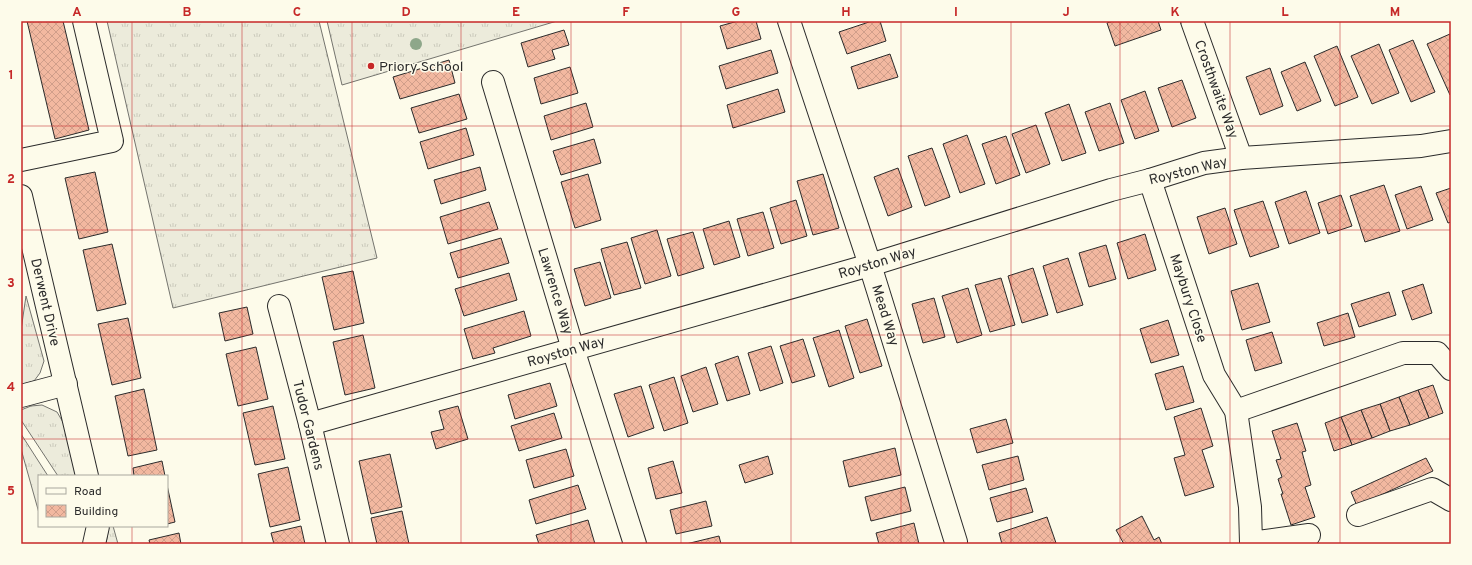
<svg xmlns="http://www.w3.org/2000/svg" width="1472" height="565" font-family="Overpass,sans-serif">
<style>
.grass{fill:url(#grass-tufts);stroke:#74746e}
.building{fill:url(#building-cross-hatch);stroke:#2b2b2b}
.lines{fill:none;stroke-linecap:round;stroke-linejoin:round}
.minor-casing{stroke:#2b2b2b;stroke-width:24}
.minor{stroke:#fdfbea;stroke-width:22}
.tree{fill:#8ea78a}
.grid{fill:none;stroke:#c62828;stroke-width:1;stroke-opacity:0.55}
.poi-dot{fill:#c62828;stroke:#fdfbea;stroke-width:1.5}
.labels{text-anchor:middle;stroke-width:3;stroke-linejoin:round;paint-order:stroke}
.poi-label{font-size:14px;fill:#2b2b2b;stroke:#fdfbea;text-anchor:start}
.street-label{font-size:14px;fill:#2b2b2b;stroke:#fdfbea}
.neatline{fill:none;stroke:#c62828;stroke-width:1.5}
.grid-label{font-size:13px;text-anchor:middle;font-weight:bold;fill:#c62828}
</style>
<defs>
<pattern id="grass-tufts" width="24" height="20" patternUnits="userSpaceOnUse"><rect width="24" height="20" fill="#ecebdb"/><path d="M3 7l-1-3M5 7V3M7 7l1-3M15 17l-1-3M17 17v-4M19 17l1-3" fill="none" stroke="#cbcabc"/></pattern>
<pattern id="building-cross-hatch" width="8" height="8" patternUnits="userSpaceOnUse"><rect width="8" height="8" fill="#f2b8a0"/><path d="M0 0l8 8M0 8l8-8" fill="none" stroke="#d09e8a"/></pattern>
</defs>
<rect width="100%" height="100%" fill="#fdfbea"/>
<g class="grass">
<polygon points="107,21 319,21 377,258 173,308"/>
<polygon points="327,21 557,21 342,85"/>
<polygon points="26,296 44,361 40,373 34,381 21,385 21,330"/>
<polygon points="42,405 57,412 67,429 77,476 58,476 21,420 21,410 31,406"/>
<polygon points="21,434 48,476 39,476 39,513 21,449"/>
<polygon points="109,526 113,526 118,544 106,544"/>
</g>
<g class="building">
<polygon points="27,21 63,21 89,130 55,139"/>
<polygon points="738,21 756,21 761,39 727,49 720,26"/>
<polygon points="872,21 880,21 886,41 847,54 839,32"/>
<polygon points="1113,21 1158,21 1161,30 1115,46 1107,23"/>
<polygon points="564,30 569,45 552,50 555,59 528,67 521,43"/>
<polygon points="1450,34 1451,95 1450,95 1427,44"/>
<polygon points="1413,40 1435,92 1411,102 1389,50"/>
<polygon points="1379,44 1399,93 1372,104 1351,56"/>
<polygon points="1337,46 1358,97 1335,106 1314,56"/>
<polygon points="771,50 778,73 726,89 719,66"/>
<polygon points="890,54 898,77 858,89 851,67"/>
<polygon points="449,60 455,83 400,99 393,77"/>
<polygon points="1305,62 1321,101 1297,111 1281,72"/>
<polygon points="570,67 578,93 541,104 534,78"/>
<polygon points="1270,68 1283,106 1260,115 1246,77"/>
<polygon points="1182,80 1196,118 1172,127 1158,88"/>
<polygon points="778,89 785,112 733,128 727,105"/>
<polygon points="1145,91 1159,131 1135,139 1121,100"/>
<polygon points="459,94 467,119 419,133 411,108"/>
<polygon points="586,103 593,127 551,140 544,116"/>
<polygon points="1110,103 1124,143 1099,151 1085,112"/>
<polygon points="1069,104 1086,153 1062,161 1045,113"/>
<polygon points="1036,125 1050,164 1026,173 1012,134"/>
<polygon points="466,128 474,155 428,169 420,142"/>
<polygon points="967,135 985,184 960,193 943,144"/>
<polygon points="1006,136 1020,175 996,184 982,144"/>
<polygon points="594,139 601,163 561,175 553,151"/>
<polygon points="932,148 950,197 925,206 908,156"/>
<polygon points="480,167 486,190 441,204 434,180"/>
<polygon points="898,168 912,207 888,216 874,177"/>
<polygon points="95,172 108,232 79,239 65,178"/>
<polygon points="588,174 601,220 575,228 561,182"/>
<polygon points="823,174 839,228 813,235 797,181"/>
<polygon points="1384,185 1400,231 1365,242 1350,196"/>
<polygon points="1421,186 1433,220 1407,229 1395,195"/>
<polygon points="1451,188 1451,222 1448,223 1436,193"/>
<polygon points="1306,191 1320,233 1289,244 1275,202"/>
<polygon points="1341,195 1352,226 1328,234 1318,203"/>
<polygon points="796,200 807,236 781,244 770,208"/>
<polygon points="1263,201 1279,247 1250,257 1234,210"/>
<polygon points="489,202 498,229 448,244 440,217"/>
<polygon points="1225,208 1237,244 1209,254 1197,217"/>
<polygon points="763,212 774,248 748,256 737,219"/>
<polygon points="729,221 740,257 714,265 703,229"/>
<polygon points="657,230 671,276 645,284 631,238"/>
<polygon points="693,232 704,268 678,276 667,239"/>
<polygon points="1145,234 1156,270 1128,279 1117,243"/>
<polygon points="501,238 509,263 458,278 450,253"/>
<polygon points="627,242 641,288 614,295 601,249"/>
<polygon points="112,244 126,304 97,311 83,250"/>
<polygon points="1106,245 1116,279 1089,287 1079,253"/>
<polygon points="1068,258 1083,305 1057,313 1043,266"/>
<polygon points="600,262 611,298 585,306 574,269"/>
<polygon points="1033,268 1048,315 1022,323 1008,276"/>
<polygon points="353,271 364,323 334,330 322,277"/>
<polygon points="509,273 517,300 464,316 455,289"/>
<polygon points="1001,278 1015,325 990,332 975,285"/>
<polygon points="1258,283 1270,322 1242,330 1231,291"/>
<polygon points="1423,284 1432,313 1412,320 1402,291"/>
<polygon points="968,288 982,335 957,343 942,296"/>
<polygon points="1389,292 1396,315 1359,327 1351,304"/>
<polygon points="934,298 945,337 923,343 912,304"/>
<polygon points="247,307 253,334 225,341 219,313"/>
<polygon points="524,311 531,336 493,348 495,353 473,359 464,329"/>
<polygon points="1348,313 1355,337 1324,346 1317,323"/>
<polygon points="128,318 141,378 112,385 98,324"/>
<polygon points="867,319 882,366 860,373 845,326"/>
<polygon points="1168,320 1179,355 1151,363 1140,329"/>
<polygon points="839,330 854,378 829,387 813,338"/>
<polygon points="1272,332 1282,363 1255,371 1246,340"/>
<polygon points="363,335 375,388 345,395 333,342"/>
<polygon points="803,339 815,376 792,383 780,346"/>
<polygon points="771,346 783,383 760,391 748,353"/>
<polygon points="256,347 268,399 238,406 226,354"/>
<polygon points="738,356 750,394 727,401 715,364"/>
<polygon points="1183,366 1194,402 1166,410 1155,374"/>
<polygon points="706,367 718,404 693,412 681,376"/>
<polygon points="674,377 688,423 664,431 649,385"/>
<polygon points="550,383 557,406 515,419 508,395"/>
<polygon points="1433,385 1443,413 1429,418 1418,390"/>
<polygon points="641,386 654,428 628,437 614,394"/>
<polygon points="144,389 157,450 128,456 115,396"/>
<polygon points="1418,390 1429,418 1410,425 1399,397"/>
<polygon points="1399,397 1410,425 1390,431 1380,404"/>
<polygon points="1380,404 1390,431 1372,438 1361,410"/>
<polygon points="273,406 285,459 255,465 243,413"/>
<polygon points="458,406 468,439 436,449 431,432 444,429 439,411"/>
<polygon points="1201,408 1213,446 1202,450 1214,487 1185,496 1174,458 1185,455 1174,417"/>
<polygon points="1361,410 1372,438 1352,445 1341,417"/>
<polygon points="554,413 562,438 519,451 511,426"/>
<polygon points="1341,417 1352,445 1334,451 1325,423"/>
<polygon points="1006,419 1013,443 977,453 970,429"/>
<polygon points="1297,423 1306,451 1302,452 1311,485 1305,487 1315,517 1291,525 1281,494 1283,494 1278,479 1282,477 1276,460 1281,459 1272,431"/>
<polygon points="895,448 901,475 849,487 843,461"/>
<polygon points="566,449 574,476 534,488 526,460"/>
<polygon points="390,454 402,507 371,514 359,461"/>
<polygon points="768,456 773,474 745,483 739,465"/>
<polygon points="1018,456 1024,480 989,490 982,465"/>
<polygon points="1426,458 1433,471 1357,506 1351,492"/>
<polygon points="162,461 165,476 134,476 133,468"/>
<polygon points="673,461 682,493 656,499 648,468"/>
<polygon points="288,467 300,520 270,527 258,474"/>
<polygon points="167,485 175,522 167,524"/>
<polygon points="578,485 586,509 536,524 529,500"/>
<polygon points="905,487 911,511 871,521 865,497"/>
<polygon points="1026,488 1033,512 997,522 990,498"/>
<polygon points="706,501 712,526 676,534 670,510"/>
<polygon points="402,511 409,544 377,544 371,518"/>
<polygon points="1142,516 1154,540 1159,537 1162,544 1124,544 1116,530"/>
<polygon points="1047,517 1056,543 1002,544 999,533"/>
<polygon points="588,520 595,544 539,544 536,535"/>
<polygon points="914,523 919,544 879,544 876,533"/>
<polygon points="301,526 305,544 274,544 271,533"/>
<polygon points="179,533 181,544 150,544 149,540"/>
<polygon points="719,536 721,544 686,544"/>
</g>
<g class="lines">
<g class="minor-casing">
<g id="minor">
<polyline points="789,21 870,265 956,542"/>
<polyline points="1192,21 1241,158"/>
<polyline points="493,82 573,349 635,544"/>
<polyline points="21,160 112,141 84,21"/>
<polyline points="1150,180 1214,375 1236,411 1250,507 1251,543 1309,535"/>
<polyline points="21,196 87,476"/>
<polyline points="279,306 310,424 338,544"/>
<polyline points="21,396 66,384"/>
<polyline points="1236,411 1403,353 1437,353 1451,369"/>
<polyline points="310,424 870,265 1111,190 1150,180 1204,163 1241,158 1421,146 1451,141"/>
<polyline points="1358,515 1432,489 1451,500"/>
<polyline points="94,544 98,526"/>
</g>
</g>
<use href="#minor" class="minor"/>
</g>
<circle class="tree" cx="416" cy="44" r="6"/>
<path class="grid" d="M132,21V476M242,21V544M352,21V544M461,21V544M571,21V544M681,21V544M791,21V544M901,21V544M1011,21V544M1120,21V544M1230,21V544M1340,21V544M21,126H1451M21,230H1451M21,335H1451M21,439H1451M132,526V544"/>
<circle class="poi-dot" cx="371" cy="66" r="4"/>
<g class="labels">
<g class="poi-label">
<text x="379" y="71">Priory School</text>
</g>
<g class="street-label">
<text transform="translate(1217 89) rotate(70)" y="5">Crosthwaite Way</text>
<text transform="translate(1188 170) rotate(-14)" y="5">Royston Way</text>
<text transform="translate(877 262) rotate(-17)" y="5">Royston Way</text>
<text transform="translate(556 291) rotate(73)" y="5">Lawrence Way</text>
<text transform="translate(1189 298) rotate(72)" y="5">Maybury Close</text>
<text transform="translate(46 302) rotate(77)" y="5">Derwent Drive</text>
<text transform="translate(886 315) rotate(73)" y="5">Mead Way</text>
<text transform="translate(566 351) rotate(-16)" y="5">Royston Way</text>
<text transform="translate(309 425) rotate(76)" y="5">Tudor Gardens</text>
</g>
</g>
<rect width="1472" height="565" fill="none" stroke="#fdfbea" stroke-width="44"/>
<rect x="38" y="475" width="130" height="52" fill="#fdfbea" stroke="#a9a89e"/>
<rect x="46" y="488" width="20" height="6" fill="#fdfbea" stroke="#a9a89e"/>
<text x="74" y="495" font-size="12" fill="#2b2b2b">Road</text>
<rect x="46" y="505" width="20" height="12" fill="url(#building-cross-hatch)" stroke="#a9a89e"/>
<text x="74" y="515" font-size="12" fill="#2b2b2b">Building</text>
<rect x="22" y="22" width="1428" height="521" class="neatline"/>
<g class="grid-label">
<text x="77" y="16">A</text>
<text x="187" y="16">B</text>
<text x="297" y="16">C</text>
<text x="406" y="16">D</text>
<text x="516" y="16">E</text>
<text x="626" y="16">F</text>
<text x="736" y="16">G</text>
<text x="846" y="16">H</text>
<text x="956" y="16">I</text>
<text x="1066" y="16">J</text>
<text x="1175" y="16">K</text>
<text x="1285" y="16">L</text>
<text x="1395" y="16">M</text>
<text x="11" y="79">1</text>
<text x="11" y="183">2</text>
<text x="11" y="287">3</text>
<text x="11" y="391">4</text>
<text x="11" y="495">5</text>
</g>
</svg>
